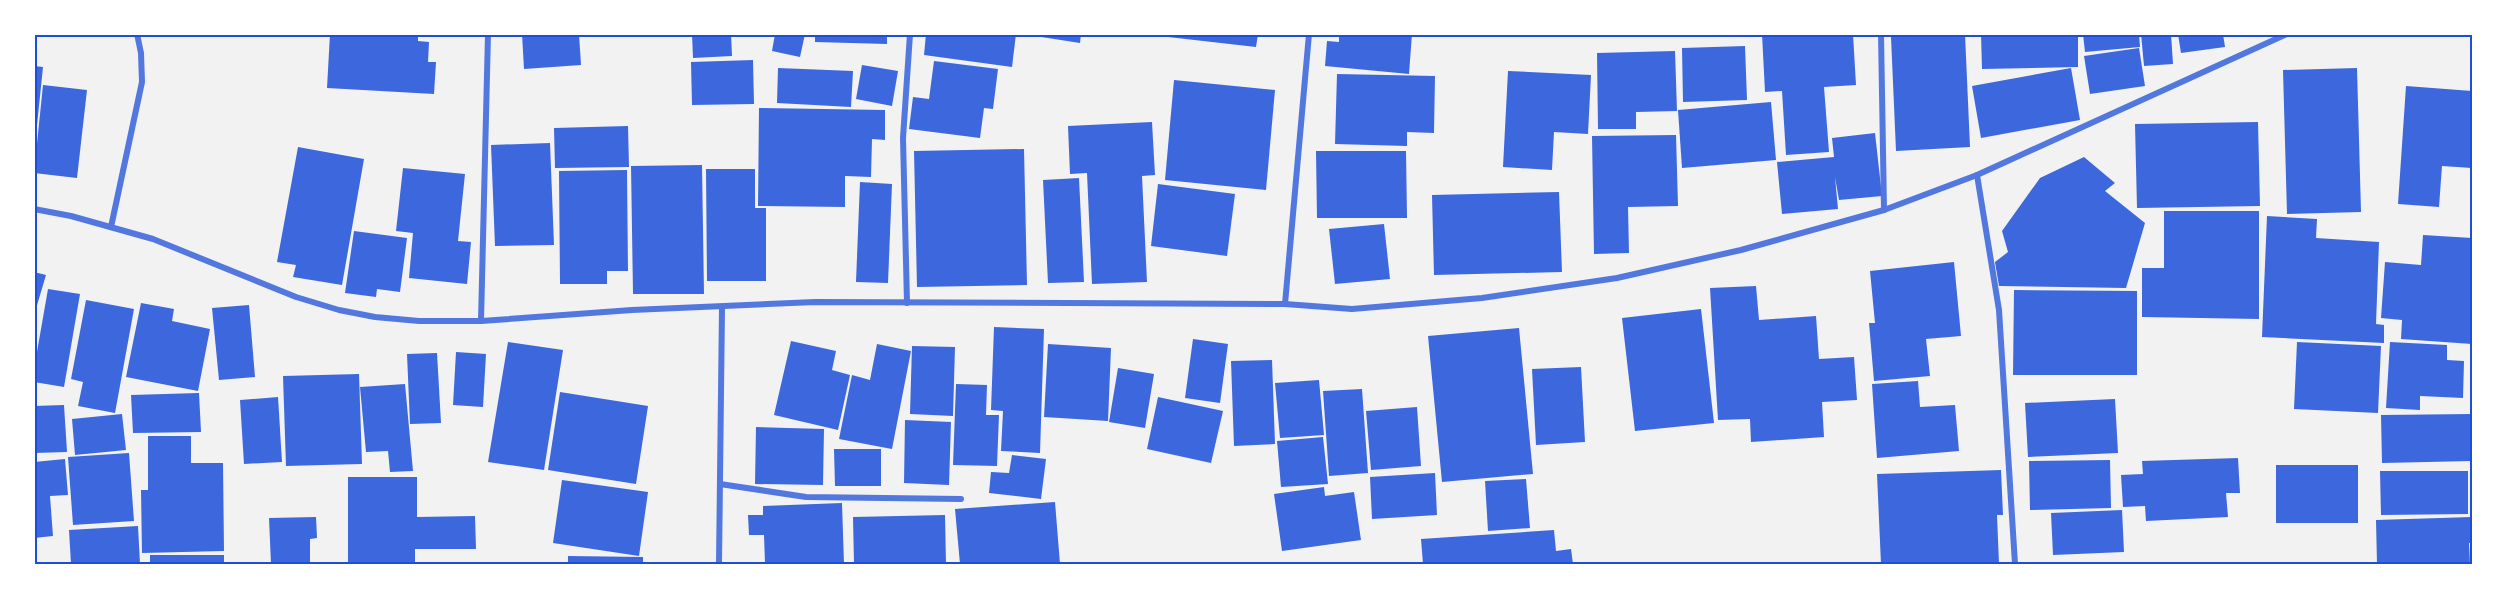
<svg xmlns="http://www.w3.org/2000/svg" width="2507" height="599" font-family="Raleway,sans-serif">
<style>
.building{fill:#3d67dc}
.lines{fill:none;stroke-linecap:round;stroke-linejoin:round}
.minor{stroke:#5277de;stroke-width:6}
.neatline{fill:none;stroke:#1d4ed8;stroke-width:2}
</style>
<rect width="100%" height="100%" fill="#f2f2f2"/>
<g class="building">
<polygon points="330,34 418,34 418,41 429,42 428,62 436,62 434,94 327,88"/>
<polygon points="522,34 579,34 581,65 524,69"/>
<polygon points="692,34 731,34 732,56 693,58"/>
<polygon points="775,34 805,34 800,57 772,51"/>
<polygon points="815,34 887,34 887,44 815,42"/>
<polygon points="926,34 1016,34 1012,67 924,55"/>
<polygon points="1022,34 1081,34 1080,43"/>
<polygon points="1168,34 1258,34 1256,47 1168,37"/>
<polygon points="1339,34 1412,34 1409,74 1325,66 1327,41 1339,42"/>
<polygon points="1762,34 1853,34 1856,85 1824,87 1829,152 1786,155 1782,91 1765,92"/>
<polygon points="1965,34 1970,147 1896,151 1891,37"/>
<polygon points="1981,34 2078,34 2078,67 1982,69"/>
<polygon points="2083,34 2139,34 2140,47 2085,52"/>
<polygon points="2141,34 2171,34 2173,64 2144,66"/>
<polygon points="2178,34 2223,34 2225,47 2181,53"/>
<polygon points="1745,46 1747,100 1683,102 1682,48"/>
<polygon points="2139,48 2145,86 2090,94 2084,56"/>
<polygon points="1675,51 1677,111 1636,112 1636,129 1598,129 1597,53"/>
<polygon points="753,60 754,104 692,105 691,62"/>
<polygon points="934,61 998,69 993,109 984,108 980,138 909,129 913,97 929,99"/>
<polygon points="862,65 898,71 892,106 856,99"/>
<polygon points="34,66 43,67 36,135 34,134"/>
<polygon points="778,68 853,71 851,107 777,103"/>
<polygon points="2071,68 2080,120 1981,138 1972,86"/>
<polygon points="2357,68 2361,212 2287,214 2283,70"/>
<polygon points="1508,71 1591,75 1588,134 1554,132 1552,170 1503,167"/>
<polygon points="1337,74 1435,76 1434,133 1407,132 1407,146 1335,144"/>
<polygon points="1174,80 1275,90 1266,190 1165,180"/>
<polygon points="43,85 87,90 77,178 34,173"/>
<polygon points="2406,86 2472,91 2472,168 2442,166 2439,207 2398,204"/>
<polygon points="1771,102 1776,160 1682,168 1678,110"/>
<polygon points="759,108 885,110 885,140 872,139 871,177 845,176 845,207 758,206"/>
<polygon points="1152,122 1155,175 1142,176 1147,282 1092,284 1087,173 1070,174 1068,126"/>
<polygon points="2258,122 2260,206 2137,208 2135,124"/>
<polygon points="628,126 629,167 555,168 554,128"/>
<polygon points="1875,133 1882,196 1839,200 1835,177 1838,209 1782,214 1777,162 1834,157 1832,138"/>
<polygon points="1676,135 1678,206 1628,207 1629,253 1594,254 1592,136"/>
<polygon points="550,143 554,245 495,246 491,145"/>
<polygon points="298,147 364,159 342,285 293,277 296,265 277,262"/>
<polygon points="1024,149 1027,285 917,287 914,151"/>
<polygon points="1316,151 1406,151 1407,218 1317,218"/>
<polygon points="2084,157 2115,183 2105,191 2145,223 2126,288 1999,286 1995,262 2008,252 2002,231 2040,178"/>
<polygon points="702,165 704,294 633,294 631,166"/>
<polygon points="403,168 465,174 458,241 471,242 467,284 409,278 413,233 396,231"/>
<polygon points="706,169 755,169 755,208 766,208 766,281 707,281"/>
<polygon points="627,170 628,271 607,271 607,284 560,284 559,171"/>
<polygon points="1079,178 1084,282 1048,283 1043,180"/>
<polygon points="860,182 892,184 888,283 856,282"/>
<polygon points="1158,184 1235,194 1227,256 1151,246"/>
<polygon points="1559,192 1562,272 1434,275 1432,195"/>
<polygon points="2164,211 2259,211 2259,319 2142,317 2142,268 2164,268"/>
<polygon points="2267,216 2317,219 2316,238 2379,242 2376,324 2384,325 2384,343 2262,337"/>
<polygon points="1384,224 1390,279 1335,284 1329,229"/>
<polygon points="354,231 407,238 400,292 377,289 376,297 345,293"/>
<polygon points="2423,235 2472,238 2472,344 2401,339 2402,320 2381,318 2385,262 2421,265"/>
<polygon points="1954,262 1961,336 1926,339 1930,376 1874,381 1869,323 1875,323 1870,271"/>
<polygon points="34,272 46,275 35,312 34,312"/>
<polygon points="1756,286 1759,320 1816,316 1819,359 1854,357 1857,400 1822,402 1824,437 1751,442 1750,419 1718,420 1710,288"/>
<polygon points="48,289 80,294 64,387 34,382 34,369"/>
<polygon points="2014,290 2137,291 2137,375 2013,375"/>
<polygon points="86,300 134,309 115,413 78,406 83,382 71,379"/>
<polygon points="141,303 174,309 172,321 210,329 198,391 126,377"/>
<polygon points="249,305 255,377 219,380 212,308"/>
<polygon points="1701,309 1714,423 1635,431 1622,318"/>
<polygon points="994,327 1044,329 1040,453 1001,451 1003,411 991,410"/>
<polygon points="1519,328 1533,474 1442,482 1428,336"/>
<polygon points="1193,339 1228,344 1220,403 1185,398"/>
<polygon points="791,341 836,351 832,370 850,375 838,430 774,415"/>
<polygon points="508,342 563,350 544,470 488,462"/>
<polygon points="2297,342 2381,346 2378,413 2294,409"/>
<polygon points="2390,342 2447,345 2447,360 2464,361 2463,398 2420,396 2420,410 2386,408"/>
<polygon points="877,344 911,351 892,449 839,439 852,375 870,380"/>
<polygon points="1048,344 1111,348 1108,421 1044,417"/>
<polygon points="912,346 955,347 953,416 910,414"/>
<polygon points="456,352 486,354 483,407 453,405"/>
<polygon points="437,353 441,423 410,424 407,354"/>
<polygon points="1272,360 1275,444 1234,446 1231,361"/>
<polygon points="1581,367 1585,442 1536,445 1532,369"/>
<polygon points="1118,368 1154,374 1145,428 1109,422"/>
<polygon points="359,374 362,464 286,466 283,376"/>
<polygon points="1319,380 1324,435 1280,438 1275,383"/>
<polygon points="1918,381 1920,407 1955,405 1959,451 1877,458 1872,384"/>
<polygon points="405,384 413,471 390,472 388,451 366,452 360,387"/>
<polygon points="956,384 987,385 986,415 999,415 997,466 953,465"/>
<polygon points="1362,389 1368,473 1329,476 1323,391"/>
<polygon points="560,392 648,406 636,484 548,470"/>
<polygon points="199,393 201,432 133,433 131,395"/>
<polygon points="278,397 282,462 244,464 240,400"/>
<polygon points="1158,397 1223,411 1211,463 1147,449"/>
<polygon points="2115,399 2118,453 2028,457 2025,403"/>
<polygon points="64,405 67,452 34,453 34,406"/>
<polygon points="1417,407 1421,466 1371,470 1366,411"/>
<polygon points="122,414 126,450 75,455 72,419"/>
<polygon points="2472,414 2472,461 2382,463 2381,415"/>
<polygon points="905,420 951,422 949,485 904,483"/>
<polygon points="756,427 824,429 823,485 755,484"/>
<polygon points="148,436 191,436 191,463 223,463 224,551 142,553 141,490 148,490"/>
<polygon points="1323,437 1328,484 1281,487 1277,441"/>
<polygon points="834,449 881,449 881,486 835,486"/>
<polygon points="129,453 134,521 73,525 68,457"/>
<polygon points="1012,455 1046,459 1041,499 989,493 991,472 1009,473"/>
<polygon points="2238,458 2240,493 2226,493 2228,517 2146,521 2145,506 2123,507 2121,475 2143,474 2142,461"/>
<polygon points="65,459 68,495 50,496 53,536 34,538 34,462"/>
<polygon points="2110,460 2111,508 2030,510 2029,461"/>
<rect x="2276" y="465" width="82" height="58"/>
<polygon points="2001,470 2003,515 1997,515 1999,564 1881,564 1877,474"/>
<polygon points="2380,471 2468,471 2468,514 2381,515"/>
<polygon points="1435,473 1437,515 1372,519 1370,477"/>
<polygon points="348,477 417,477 417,517 475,516 476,549 415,549 415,564 348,564"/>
<polygon points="1526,479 1530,528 1488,531 1485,481"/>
<polygon points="562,480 648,492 639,556 553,543"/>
<polygon points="1324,487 1325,496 1354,492 1361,540 1282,551 1274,494"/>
<polygon points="1055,502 1060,564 960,564 955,509"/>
<polygon points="842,503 844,564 765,564 764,535 749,535 748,515 763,515 763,506"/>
<polygon points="2122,510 2124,552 2053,555 2051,513"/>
<polygon points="945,515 946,564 854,564 853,517"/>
<polygon points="316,517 317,538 310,539 310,564 271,564 269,518"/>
<polygon points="2472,517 2472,543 2469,543 2470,564 2377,564 2376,520"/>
<polygon points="138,526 140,564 71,564 69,530"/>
<polygon points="1554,530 1556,551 1571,549 1573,564 1423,564 1421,539"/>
<rect x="150" y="555" width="74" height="9"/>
<polygon points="568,556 643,557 643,564 568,564"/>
</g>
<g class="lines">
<g class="minor">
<polyline points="1881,34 1884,210"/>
<polyline points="1977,175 1999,310 2015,564"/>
<polyline points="34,209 71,216 153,239 296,297 339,310 375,317 419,321 481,321 632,310 815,302 1285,304 1352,309 1482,298 1617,278 1741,250 1884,210 1977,175 2287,34"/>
<polyline points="111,227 142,82 141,53 137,34"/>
<polyline points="907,303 903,138 910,34"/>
<polyline points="1285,304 1309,34"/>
<polyline points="481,321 488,34"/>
<polyline points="720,484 806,497 961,499"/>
<polyline points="719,564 722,307"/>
</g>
</g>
<rect width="2507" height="599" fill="none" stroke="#ffffff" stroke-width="72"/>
<rect x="36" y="36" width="2435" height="527" class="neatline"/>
</svg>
